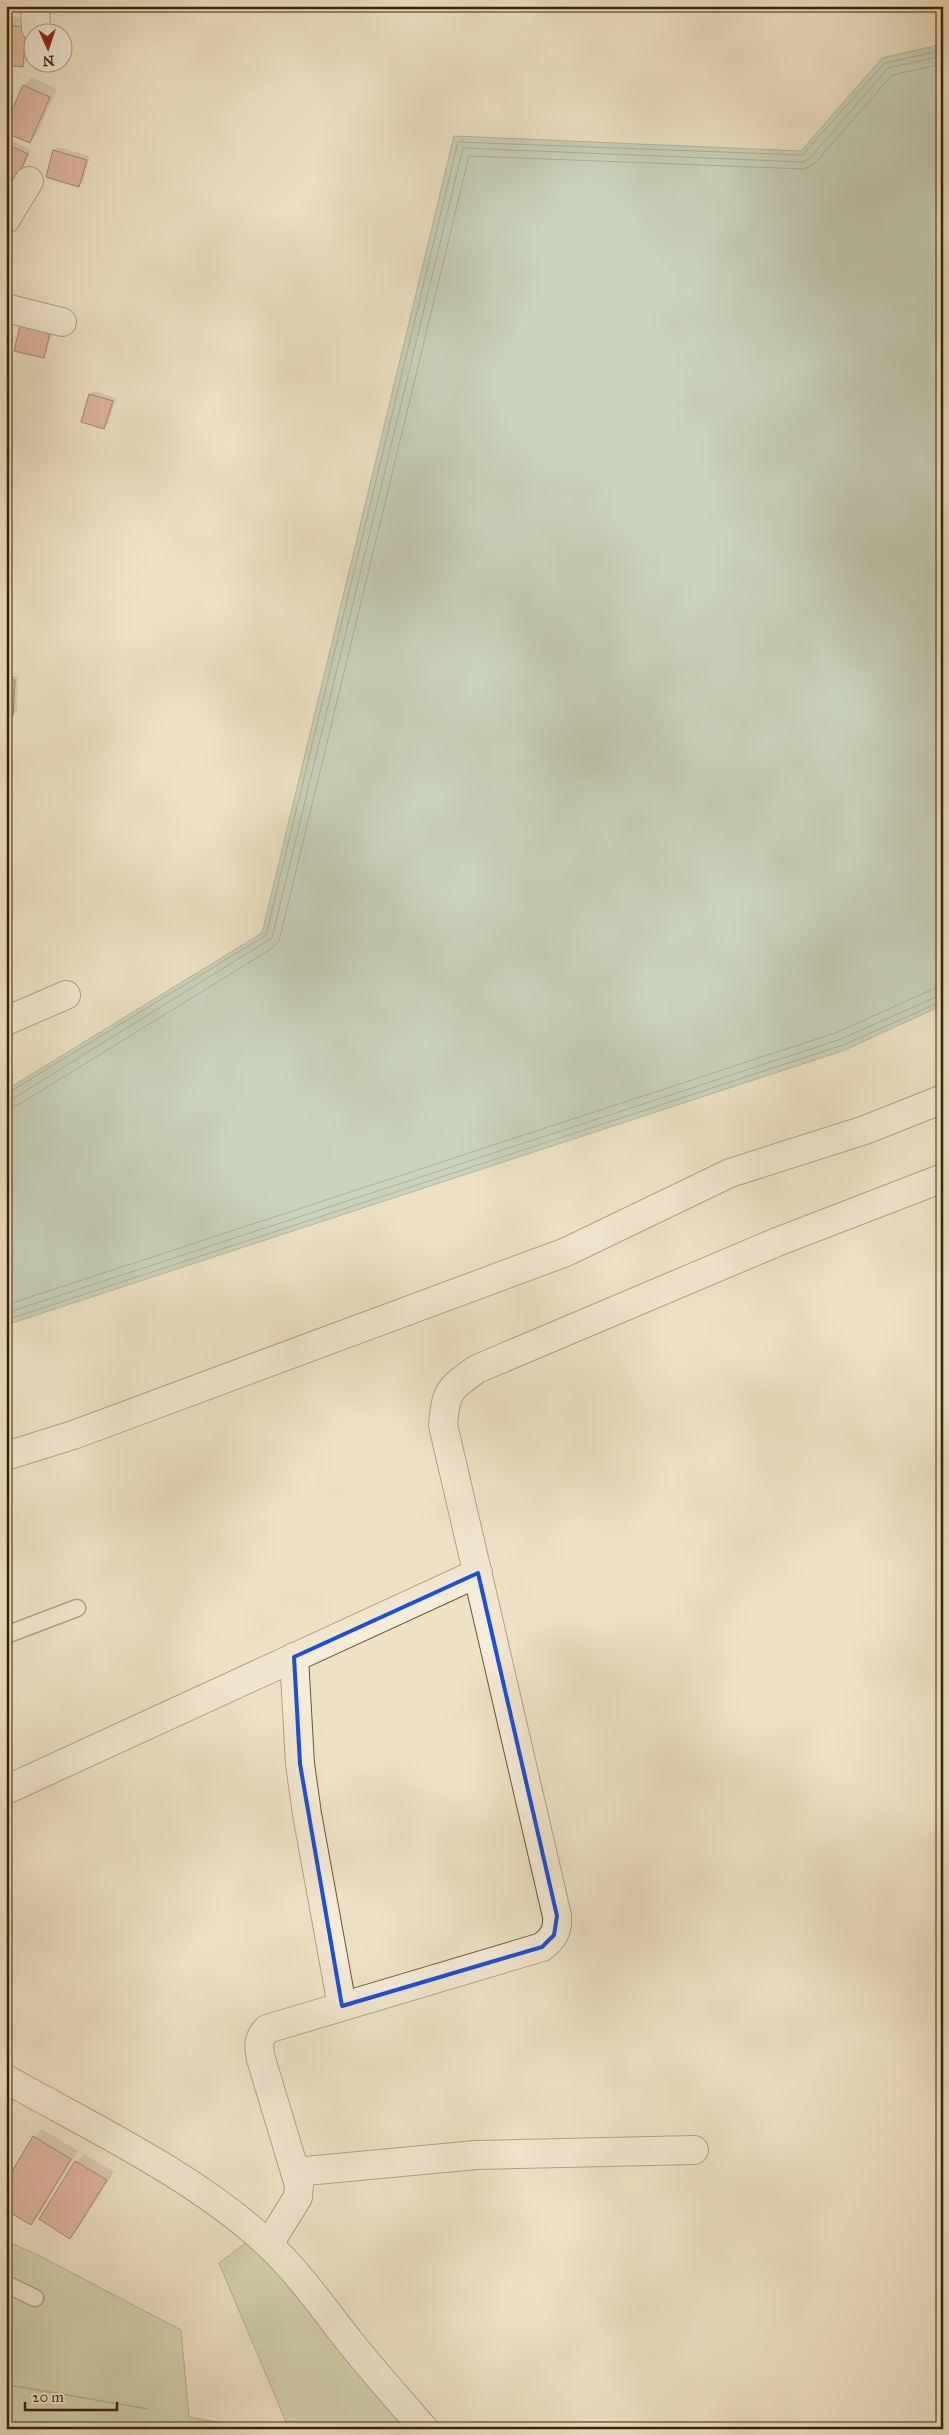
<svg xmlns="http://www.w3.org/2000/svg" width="949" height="2435" font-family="'IM FELL Great Primer',serif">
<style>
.green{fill:#b6c496;stroke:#77744e}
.water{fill:#9bbfae;stroke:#73816a}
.shadow{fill:#0003}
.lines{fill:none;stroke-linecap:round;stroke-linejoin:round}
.shore{stroke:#6a725a;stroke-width:1}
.building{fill:#d08475;stroke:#382405}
.service-casing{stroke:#665435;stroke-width:19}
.minor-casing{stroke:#665435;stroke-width:30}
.tertiary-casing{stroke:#665435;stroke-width:30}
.service{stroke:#f5ecd9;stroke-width:16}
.minor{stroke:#f5ecd9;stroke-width:28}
.tertiary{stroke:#f5ecd9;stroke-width:28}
.marked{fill:none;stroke:#1d4ed8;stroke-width:4;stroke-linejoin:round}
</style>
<rect width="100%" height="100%" fill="#efe2c4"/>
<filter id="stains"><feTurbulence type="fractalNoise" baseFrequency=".004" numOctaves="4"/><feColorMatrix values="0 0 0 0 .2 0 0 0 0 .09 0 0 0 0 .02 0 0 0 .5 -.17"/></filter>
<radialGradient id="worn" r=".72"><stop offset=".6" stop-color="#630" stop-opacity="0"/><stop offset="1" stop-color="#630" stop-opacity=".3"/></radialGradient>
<g class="green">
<polygon points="251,2239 417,2429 289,2429 219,2263"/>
<polygon points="6,2241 40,2256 181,2330 189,2417 255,2429 6,2429 6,2385 148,2409 6,2384"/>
</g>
<polygon class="water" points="943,44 943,1005 845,1050 6,1325 6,1090 262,933 454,136 801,151 882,58"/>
<g class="shadow">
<polygon points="6,16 34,19 30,57 22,66 6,64"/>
<polygon points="32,77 57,89 37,134 29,142 24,86"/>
<polygon points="12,141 31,150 17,182 6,183 6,149"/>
<polygon points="58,147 90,156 83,182 79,186 54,151"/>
<polygon points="55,321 47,352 43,356 15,350"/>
<polygon points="93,391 116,398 108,424 104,428 90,395"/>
<polygon points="6,676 18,676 17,711 13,715 6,715"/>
<polygon points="42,2129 78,2151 39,2215 31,2223 34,2137"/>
<polygon points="84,2154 114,2172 78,2229 70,2237 76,2162"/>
</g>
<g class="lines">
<g class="shore">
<polyline points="6,1094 266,935 458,142 802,155 885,63 943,50"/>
<polyline points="6,1100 14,1098 272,938 463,148 804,162 810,158 888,68 943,56"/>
<polyline points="6,1108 18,1105 271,949 279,941 469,156 805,169 815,163 892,75 943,64"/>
<polyline points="6,1305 838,1032 933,989 943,987"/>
<polyline points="6,1313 841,1039 943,994"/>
<polyline points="6,1320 843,1045 943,1001"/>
</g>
</g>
<g class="building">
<polygon points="6,25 26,27 23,67 6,65"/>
<polygon points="23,85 50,97 30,143 6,133 6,124"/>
<polygon points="7,144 28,154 13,187 6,184"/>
<polygon points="53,150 87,160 79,187 46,177"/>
<polygon points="22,317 52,324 44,358 14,351"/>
<polygon points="89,394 113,401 104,429 81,422"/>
<polygon points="6,679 15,680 13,716 6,716"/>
<polygon points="33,2136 71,2159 31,2225 6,2210 6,2181"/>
<polygon points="75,2161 107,2180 70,2239 39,2219"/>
</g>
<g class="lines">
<g class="service-casing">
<g id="service">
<polyline points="6,1635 77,1608"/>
<polyline points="6,2284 35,2298"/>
</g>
</g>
<g class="minor-casing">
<g id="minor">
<polyline points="35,6 36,28"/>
<polyline points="6,219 29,181"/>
<polyline points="6,308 62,322"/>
<polyline points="6,1021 66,995"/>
<polyline points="6,1456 73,1435 566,1252 730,1173 865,1130 943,1099"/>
<polyline points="294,1657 300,1764 307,1814 342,2006"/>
<polyline points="6,1790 478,1573"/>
<polyline points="295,2172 476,2155 694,2150"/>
<path d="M269,2244L298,2197L299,2185L261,2059C258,2045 258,2039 267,2029L542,1947C554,1938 558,1930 557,1916L443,1425C446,1390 449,1389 477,1369L777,1242L943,1178"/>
</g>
</g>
<g class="tertiary-casing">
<path id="tertiary" d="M6,2079C93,2128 195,2176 268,2244C299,2273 324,2309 350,2342C374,2372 399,2400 424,2429"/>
</g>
<use href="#service" class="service"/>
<use href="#minor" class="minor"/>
<use href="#tertiary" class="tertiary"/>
</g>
<path d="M0 0H949V2435H0ZM478,1573L557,1916L554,1935L542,1947L342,2006L300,1764L294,1657Z" fill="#efe2c4" fill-opacity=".55" fill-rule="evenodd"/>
<path class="marked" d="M478,1573L557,1916L554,1935L542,1947L342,2006L300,1764L294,1657Z"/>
<rect width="949" height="2435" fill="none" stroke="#efe2c4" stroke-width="25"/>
<rect x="8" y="8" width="934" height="2420" fill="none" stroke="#382405" stroke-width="2.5"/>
<rect x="12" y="12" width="924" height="2410" fill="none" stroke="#382405"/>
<g transform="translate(48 48) rotate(177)"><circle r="24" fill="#f5ecd9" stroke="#a99c84"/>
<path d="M0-4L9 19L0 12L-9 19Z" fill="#8f2418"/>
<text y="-8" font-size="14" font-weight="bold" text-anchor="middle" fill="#382405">N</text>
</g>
<path d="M25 2402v8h92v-8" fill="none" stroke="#382405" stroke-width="2.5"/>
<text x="32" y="2402" font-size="15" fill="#382405" stroke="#f5ecd9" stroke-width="4" paint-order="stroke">20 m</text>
<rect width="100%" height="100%" filter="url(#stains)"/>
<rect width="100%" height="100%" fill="url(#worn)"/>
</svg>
